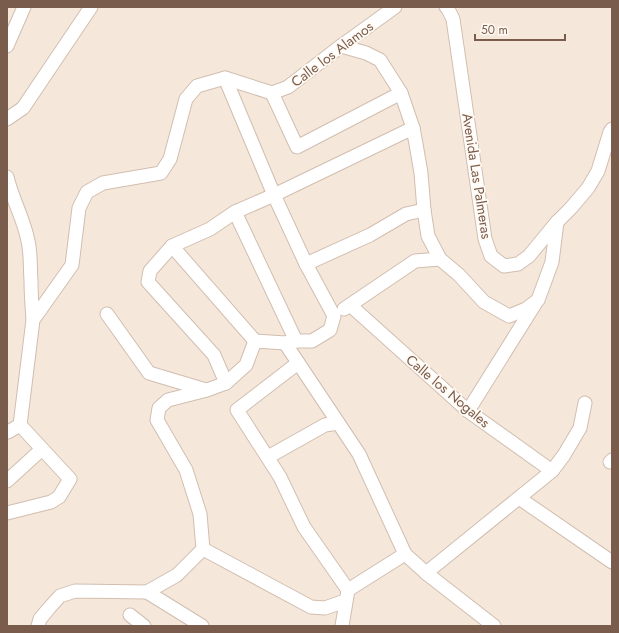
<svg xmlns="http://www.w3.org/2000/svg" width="619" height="633" font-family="Jost,sans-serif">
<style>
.residential{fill:#f5e8da}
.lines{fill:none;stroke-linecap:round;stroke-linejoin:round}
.minor-casing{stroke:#d1beb0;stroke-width:15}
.minor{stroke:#fff;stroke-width:13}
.labels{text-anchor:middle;stroke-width:3.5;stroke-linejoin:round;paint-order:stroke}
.street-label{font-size:14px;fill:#7a5c4d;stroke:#fffaf3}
</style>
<rect width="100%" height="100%" fill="#fdf6ec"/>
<rect class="residential" x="7" y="7" width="605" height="619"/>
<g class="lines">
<g class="minor-casing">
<g id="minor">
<polyline points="446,7 448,9 453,19 485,239 491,256 504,266 518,264 529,256 557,222"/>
<polyline points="7,46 24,7"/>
<polyline points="341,46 366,53 380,60 401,93 413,128 416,144 421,173 424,210 428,236 440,259 459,275 484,302 509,316 526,309 538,300 552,262 557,222 571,208 588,188 598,171 610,132 612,129"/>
<polyline points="272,93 297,147 401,93"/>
<polyline points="7,119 23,108 91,7"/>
<path d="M7,177C12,199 24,219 28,241C31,254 30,267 31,281C31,294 32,307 33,320"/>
<polyline points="235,212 296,341"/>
<polyline points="172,246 255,341"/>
<polyline points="306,264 370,235 406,214 424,210"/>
<polyline points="350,305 468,411 552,471"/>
<polyline points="344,309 415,261 440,259"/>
<polyline points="107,314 149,373 206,390"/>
<polyline points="285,343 359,454 405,554 426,573 494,626"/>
<polyline points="298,363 237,410 280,477 304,527 348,590"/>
<polyline points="226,383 214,355 148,282 150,271 172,246 210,229 235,212 274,195 413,128"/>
<polyline points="468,411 535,304"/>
<polyline points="7,432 8,432 20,425 33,320 72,265 79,208 87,192 103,183 161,173 170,159 186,99 197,86 225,78 272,93 288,87 341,46 395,7"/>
<polyline points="268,457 325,425 338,423"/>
<polyline points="610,462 612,460"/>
<polyline points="7,481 42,449"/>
<polyline points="519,498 612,562"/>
<polyline points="7,513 51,502 59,497 70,479 20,425"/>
<polyline points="203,549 311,607 325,608 345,601"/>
<polyline points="426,573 552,471 564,455 580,428 585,403"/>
<polyline points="147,592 202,626"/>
<polyline points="130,615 144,626"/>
<polyline points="38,626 40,619 50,607 60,596 75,591 147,592 177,575 203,549 200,514 186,470 157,420 159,408 168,400 207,390 226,383 246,365 255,341 285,343 296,341 312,341 330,330 334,316 306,264 274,195 225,78"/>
<polyline points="342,626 348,590 405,554"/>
</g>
</g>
<use href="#minor" class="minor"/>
</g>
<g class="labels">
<g class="street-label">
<text transform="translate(332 54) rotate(-37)" y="5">Calle los Alamos</text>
<text transform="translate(477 176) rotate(81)" y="5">Avenida Las Palmeras</text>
<text transform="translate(448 391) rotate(40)" y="5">Calle los Nogales</text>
</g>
</g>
<rect width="619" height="633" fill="none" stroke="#7a5c4d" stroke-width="16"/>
<path d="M475 34v6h90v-6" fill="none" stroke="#7a5c4d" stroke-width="2"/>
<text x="481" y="34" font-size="12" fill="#7a5c4d" stroke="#fffaf3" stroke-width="3" paint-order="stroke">50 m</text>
</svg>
